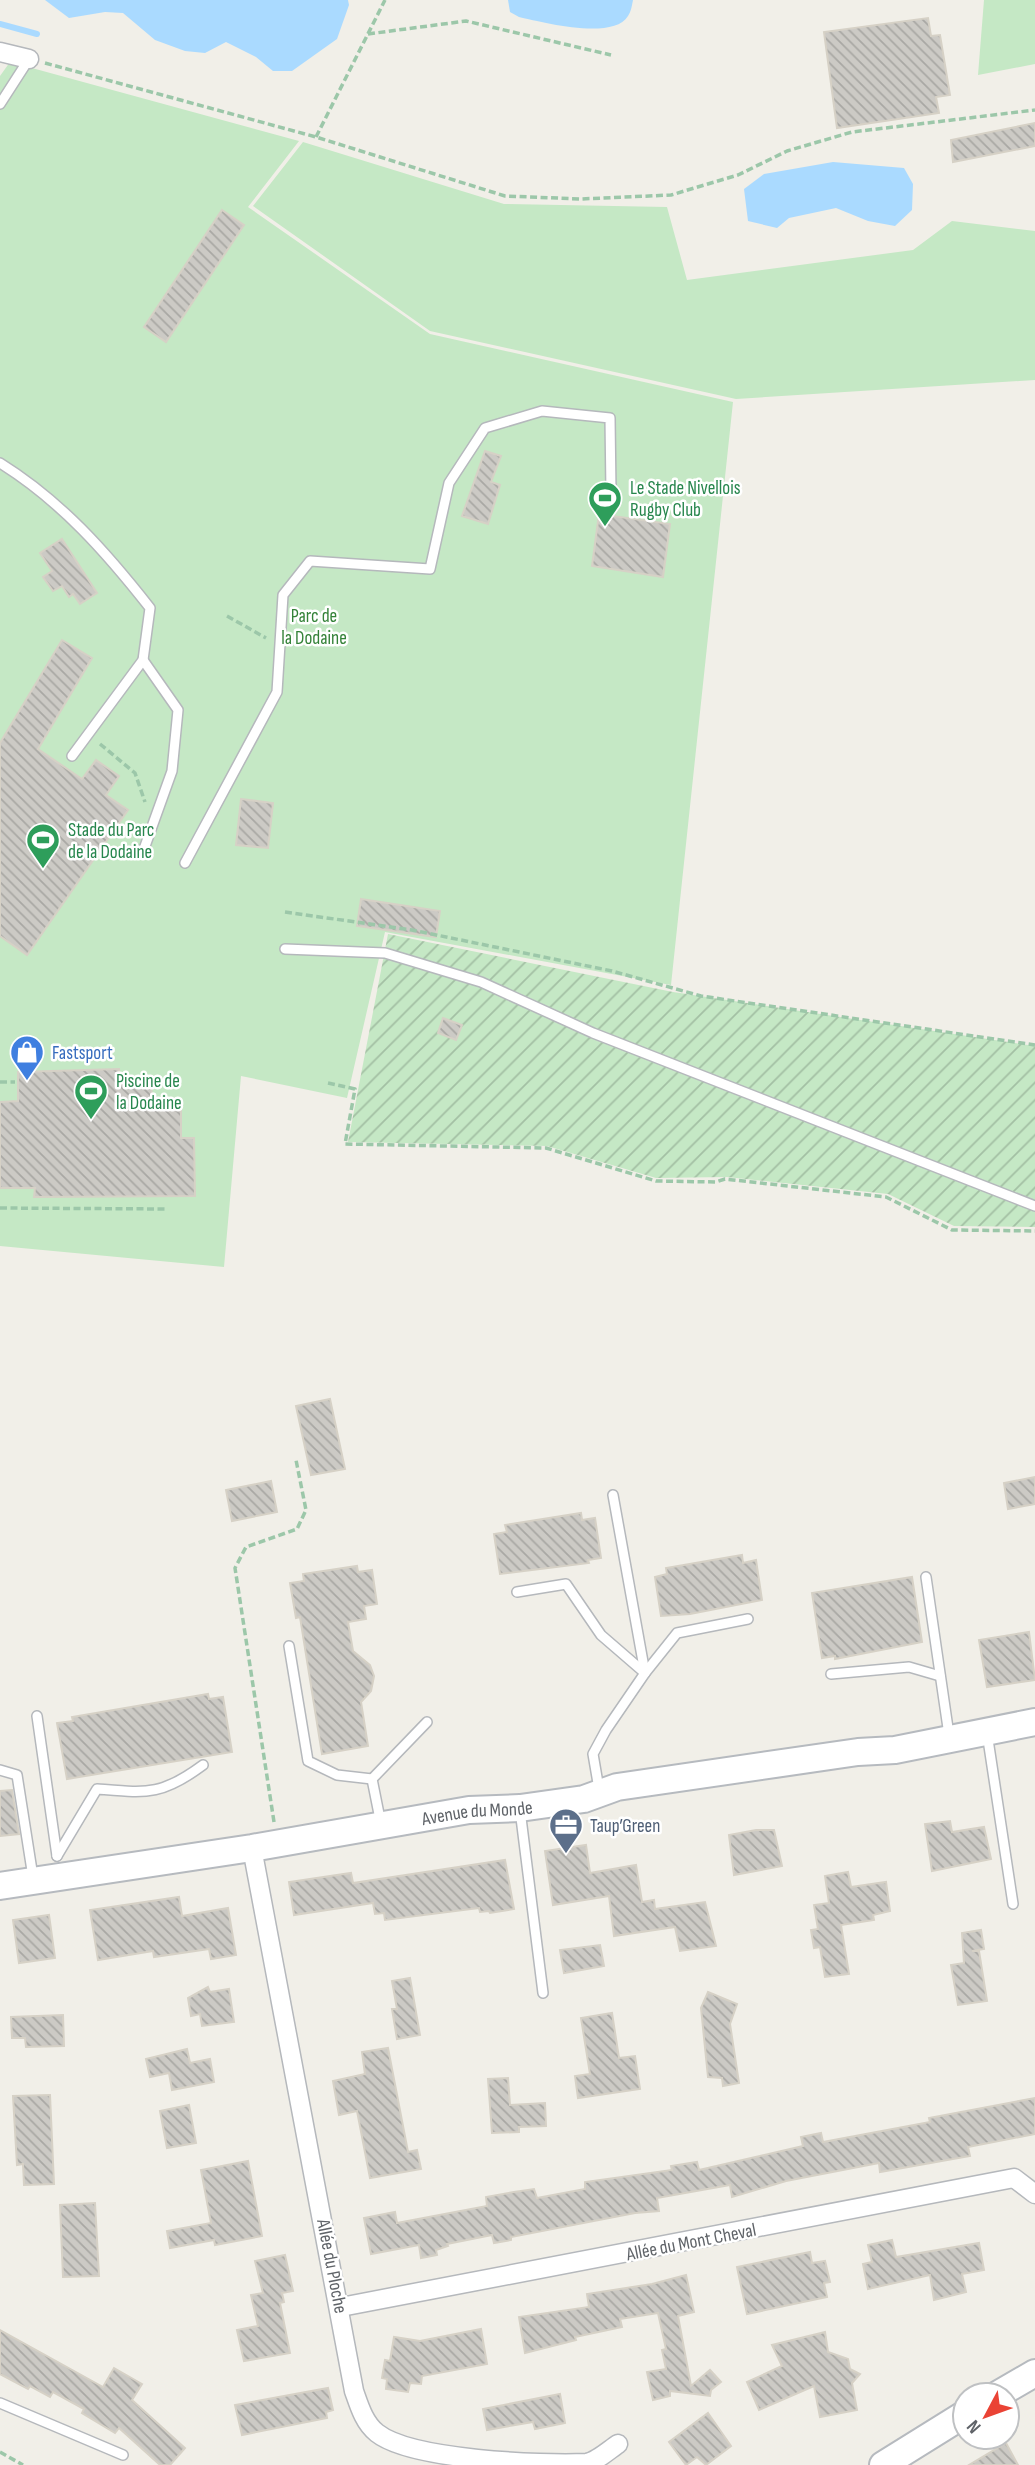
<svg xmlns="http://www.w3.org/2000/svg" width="1035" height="2465" font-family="'Sofia Sans Condensed',sans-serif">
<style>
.green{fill:#c5e8c5}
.garden{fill:url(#garden-furrows)}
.water{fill:#aadaff}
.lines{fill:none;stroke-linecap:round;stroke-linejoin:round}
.stream{stroke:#aadaff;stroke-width:6}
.building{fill:url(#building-back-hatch);stroke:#d6d1c6;stroke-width:2}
.lane-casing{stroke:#b5b8bc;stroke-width:12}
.street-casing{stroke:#b5b8bc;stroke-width:21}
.secondary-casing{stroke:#b6babf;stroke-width:30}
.path{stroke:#9cc7a9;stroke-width:3.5;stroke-dasharray:7 3.5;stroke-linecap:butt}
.lane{stroke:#fff;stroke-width:9}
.street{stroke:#fff;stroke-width:18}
.secondary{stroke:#fff;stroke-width:26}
.labels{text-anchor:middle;stroke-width:5;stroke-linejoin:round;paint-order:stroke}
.leisure-label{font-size:19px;fill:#27864d;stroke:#fff;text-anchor:start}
.park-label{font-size:19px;fill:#348238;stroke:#fff}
.shop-label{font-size:19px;fill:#366cbe;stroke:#fff;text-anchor:start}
.street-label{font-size:19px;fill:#5f6368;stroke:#fff}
.service-label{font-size:19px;fill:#4e5e75;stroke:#fff;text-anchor:start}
</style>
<defs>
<pattern id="garden-furrows" width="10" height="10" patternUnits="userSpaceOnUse" patternTransform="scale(1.75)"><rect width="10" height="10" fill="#c5e8c5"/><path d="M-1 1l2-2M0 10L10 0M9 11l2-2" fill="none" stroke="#a3c0a4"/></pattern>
<pattern id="building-back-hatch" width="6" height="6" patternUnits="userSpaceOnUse" patternTransform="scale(1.75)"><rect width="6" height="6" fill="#cccac5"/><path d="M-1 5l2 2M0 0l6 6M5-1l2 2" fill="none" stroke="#a9a8a4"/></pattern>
</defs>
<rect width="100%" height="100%" fill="#f1efe8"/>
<g class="green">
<polygon points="984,0 1035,0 1035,64 978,75"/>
<polygon points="10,62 299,141 248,207 430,334 733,402 671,985 385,932 347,1098 241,1076 224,1267 0,1246 0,76"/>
<polygon points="303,142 504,204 667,207 687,280 913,250 952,221 1035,231 1035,380 736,399 430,331 253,206"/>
</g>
<polygon class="garden" points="388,934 673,992 1035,1046 1035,1227 954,1226 888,1194 727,1177 656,1178 547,1146 348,1142"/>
<g class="water">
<polygon points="45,0 348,0 349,5 337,39 292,71 273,71 256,57 226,42 205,53 185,51 155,40 123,13 105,12 69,18"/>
<path d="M508,0H633C632,5 631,12 628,16C613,41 542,22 519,17L510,12Z"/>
<polygon points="833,162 904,168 913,184 912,210 895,226 868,221 836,208 789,218 777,228 748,221 744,189 764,174"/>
</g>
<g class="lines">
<polyline class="stream" points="0,24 37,34"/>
</g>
<g class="building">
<polygon points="928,18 931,36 940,35 950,95 936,97 939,113 837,128 824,32"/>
<polygon points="1035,123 1035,146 953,162 951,140"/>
<polygon points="222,210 244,225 166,342 144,327"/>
<polygon points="485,451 501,456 491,482 500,485 488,524 462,516"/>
<polygon points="599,514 670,524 663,577 592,566"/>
<polygon points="62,539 97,593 80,604 73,594 69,597 62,586 53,591 43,577 52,571 40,553"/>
<polygon points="62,640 92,658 38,749 82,779 96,760 119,776 106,795 128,810 27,955 0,936 0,743"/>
<polygon points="241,799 273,803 268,848 236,845"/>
<polygon points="361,899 440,911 436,937 357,926"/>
<polygon points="443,1018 462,1025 456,1040 438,1033"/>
<polygon points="119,1069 119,1077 151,1077 152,1103 181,1104 181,1138 194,1138 195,1196 34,1197 35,1188 0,1188 0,1102 18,1101 18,1072"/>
<polygon points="330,1399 345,1469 311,1475 296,1406"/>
<polygon points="1035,1477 1035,1504 1008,1509 1004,1483"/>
<polygon points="271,1481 277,1512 232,1521 226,1490"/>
<polygon points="581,1513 582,1520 595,1518 601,1558 588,1560 589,1563 500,1574 494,1534 507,1532 505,1525"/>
<polygon points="742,1555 743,1563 756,1560 762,1600 690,1614 661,1616 655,1577 667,1574 666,1568"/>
<polygon points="357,1566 358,1572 372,1570 377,1604 364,1606 366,1619 348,1622 353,1651 370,1665 374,1676 371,1691 361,1702 368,1746 322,1754 300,1617 296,1618 290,1583 304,1581 303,1574"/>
<polygon points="912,1577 922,1642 835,1659 835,1656 822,1658 812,1593"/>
<polygon points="1029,1632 1035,1680 987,1687 979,1640"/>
<polygon points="208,1694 209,1699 223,1697 232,1752 67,1779 57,1723 73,1721 72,1717"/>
<polygon points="12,1790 19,1834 0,1836 0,1791"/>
<polygon points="950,1821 952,1832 984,1827 991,1859 932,1871 925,1824"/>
<polygon points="756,1830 774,1830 782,1866 734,1875 729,1835"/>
<polygon points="586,1845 590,1873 636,1865 642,1902 654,1900 655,1909 705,1902 716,1946 680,1951 675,1927 614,1936 609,1896 553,1905 545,1851"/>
<polygon points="505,1860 514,1909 490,1913 489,1911 480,1912 479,1908 385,1920 384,1913 375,1914 373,1903 294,1915 289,1882 351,1873 353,1883"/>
<polygon points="848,1872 851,1887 886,1882 890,1911 873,1915 874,1920 841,1925 849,1974 825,1977 820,1947 814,1948 811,1930 818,1929 814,1905 829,1903 825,1876"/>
<polygon points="179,1897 182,1916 228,1908 236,1955 211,1959 209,1949 154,1957 153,1951 98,1960 90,1910"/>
<polygon points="49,1915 55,1958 19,1963 13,1920"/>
<polygon points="981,1930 984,1949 972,1951 979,1951 987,2001 958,2005 951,1965 964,1963 962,1933"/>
<polygon points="600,1945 604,1966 564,1973 560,1950"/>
<polygon points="410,1978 420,2035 397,2039 392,2009 397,2009 392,1981"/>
<polygon points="208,1987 210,1992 229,1989 234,2022 202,2026 200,2014 191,2016 188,1998"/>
<polygon points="708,1992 737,2004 730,2024 739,2083 723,2086 722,2078 708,2077 701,2008"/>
<polygon points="612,2013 619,2058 635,2056 640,2089 578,2098 575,2076 590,2074 581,2018"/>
<polygon points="63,2015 64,2046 26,2047 25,2038 12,2038 11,2017"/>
<polygon points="388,2048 408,2152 417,2150 421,2169 370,2178 357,2111 339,2115 333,2081 365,2074 362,2052"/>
<polygon points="187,2049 190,2063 210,2059 214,2082 172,2090 169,2073 150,2077 146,2059"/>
<polygon points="508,2078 510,2105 545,2103 546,2126 519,2127 519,2132 492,2133 488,2079"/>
<polygon points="50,2095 54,2184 24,2185 23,2164 17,2165 13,2096"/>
<polygon points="1035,2098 1035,2134 968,2147 970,2156 880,2172 879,2163 786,2181 732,2197 730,2185 657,2198 659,2211 635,2213 511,2237 511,2240 494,2243 492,2235 447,2244 448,2246 436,2250 437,2255 421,2258 419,2245 371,2254 364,2218 395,2212 397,2223 487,2206 486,2197 514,2192 534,2189 537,2198 585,2189 585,2182 672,2170 671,2166 697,2162 699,2170 803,2146 801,2137 821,2133 823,2142 930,2122 929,2118"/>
<polygon points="189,2105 196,2143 167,2148 160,2111"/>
<polygon points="248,2161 262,2236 215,2245 214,2240 170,2248 167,2231 211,2223 201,2170"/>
<polygon points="95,2203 99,2276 63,2277 60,2205"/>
<polygon points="892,2240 896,2257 979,2243 984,2270 962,2274 966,2292 934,2300 930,2275 868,2289 863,2264 872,2262 868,2245"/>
<polygon points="810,2252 812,2263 825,2261 830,2282 824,2283 827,2297 747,2314 737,2267"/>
<polygon points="285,2255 293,2291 282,2293 284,2302 280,2303 290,2353 244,2361 237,2330 258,2326 251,2295 263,2293 255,2261"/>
<polygon points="686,2275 694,2312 678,2316 691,2386 710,2370 721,2382 711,2390 710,2396 670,2391 670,2396 653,2400 647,2372 666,2369 662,2350 666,2349 658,2313 620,2319 622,2327 575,2337 576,2340 525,2353 519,2317 589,2307 587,2294 652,2284"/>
<polygon points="481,2329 487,2364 422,2376 421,2384 410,2383 408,2392 386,2389 387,2379 382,2378 385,2360 390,2361 394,2337 420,2341"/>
<polygon points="0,2330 103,2387 114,2368 142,2384 132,2400 185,2448 170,2465 160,2465 119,2428 115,2433 82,2413 84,2409 53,2392 50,2397 30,2386 28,2389 0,2374"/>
<polygon points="825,2332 828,2352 848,2359 850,2369 860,2374 852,2383 857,2410 820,2417 814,2386 759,2410 747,2382 782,2366 772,2345"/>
<polygon points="328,2388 333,2410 326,2412 327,2418 242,2435 235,2405"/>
<polygon points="560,2394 565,2423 535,2429 533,2422 487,2430 483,2409"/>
<polygon points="708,2413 731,2446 706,2465 697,2457 686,2465 669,2442"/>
<polygon points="1006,2443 1018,2465 969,2465"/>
</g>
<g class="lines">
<g class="lane-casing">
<g id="lane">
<polyline points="0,104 29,59"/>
<path d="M0,463C61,501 106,552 150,608L143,660L72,756"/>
<polyline points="143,660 178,710 172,771 144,849"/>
<polyline points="185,863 277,692 283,595 310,561 430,569 449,483 485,428 542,411 610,418 611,492"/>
<polyline points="285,949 385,953 481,982 593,1033 1035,1206"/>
<polyline points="926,1577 949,1735"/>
<polyline points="517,1592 566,1584 601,1635 645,1673 677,1633 748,1619"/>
<polyline points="289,1646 308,1761 337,1775 372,1779"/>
<polyline points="831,1674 909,1667 940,1676"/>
<polyline points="37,1716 57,1856"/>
<polyline points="987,1733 1013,1904"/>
<polyline points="0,1770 17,1775 33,1877"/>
<polyline points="599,1789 593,1754 606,1730 645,1673 613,1495"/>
<polyline points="520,1810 543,1993"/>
<polyline points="381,1824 372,1779 427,1722"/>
<path d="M57,1856L97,1789C147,1793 161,1796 203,1765"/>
<polyline points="0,2403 123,2455"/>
</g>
</g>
<g class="street-casing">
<g id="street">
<polyline points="0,52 29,59"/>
<path d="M252,1848L354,2391C359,2405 364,2423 377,2433C411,2460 541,2465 586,2463C596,2462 609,2450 618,2444"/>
<polyline points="341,2307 1014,2178 1035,2194"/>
</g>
</g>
<g class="secondary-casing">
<g id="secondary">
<path id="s1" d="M0,1886L252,1848L469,1810L520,1808L584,1799L617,1787L858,1752L895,1750L1035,1722"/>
<polyline points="997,2395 1035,2373"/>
<polyline points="883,2465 965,2414"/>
</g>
</g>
<g class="path">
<polyline points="368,34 466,21 611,55"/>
<polyline points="45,63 316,137 505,196 581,199 671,195 738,175 787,151 852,132 1035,110"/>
<polyline points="316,137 385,0"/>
<polyline points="227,616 266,638"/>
<polyline points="100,744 135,773 145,802"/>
<polyline points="285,912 412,930 612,971 701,996 1035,1045"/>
<polyline points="0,1082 15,1082"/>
<polyline points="328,1083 355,1089 345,1144 546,1148 656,1181 716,1182 725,1179 886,1197 952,1230 1035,1231"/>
<polyline points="0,1208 168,1209"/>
<polyline points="274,1822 235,1568 246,1547 297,1529 306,1510 296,1460"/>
<polyline points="0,2452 23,2465"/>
</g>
<use href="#lane" class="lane"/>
<use href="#street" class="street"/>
<use href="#secondary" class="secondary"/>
</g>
<defs>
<g id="stadium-pin" transform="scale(1.75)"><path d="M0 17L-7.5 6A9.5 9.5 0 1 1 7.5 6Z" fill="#2e9e5b" stroke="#fff"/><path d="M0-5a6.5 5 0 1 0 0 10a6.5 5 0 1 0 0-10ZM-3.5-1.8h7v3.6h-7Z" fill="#fff"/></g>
<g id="shop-pin" transform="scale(1.75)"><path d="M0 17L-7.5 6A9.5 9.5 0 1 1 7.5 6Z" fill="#3f7fe0" stroke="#fff"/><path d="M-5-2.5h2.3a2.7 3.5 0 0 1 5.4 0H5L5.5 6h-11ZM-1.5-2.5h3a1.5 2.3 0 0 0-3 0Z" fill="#fff"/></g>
<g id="office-pin" transform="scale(1.75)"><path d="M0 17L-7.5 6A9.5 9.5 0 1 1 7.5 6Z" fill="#5c6f8a" stroke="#fff"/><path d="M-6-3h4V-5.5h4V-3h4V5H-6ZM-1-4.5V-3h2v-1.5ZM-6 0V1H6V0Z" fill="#fff"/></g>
</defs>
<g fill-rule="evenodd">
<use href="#stadium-pin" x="605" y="498"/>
<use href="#stadium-pin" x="43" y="840"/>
<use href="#shop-pin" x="27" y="1052"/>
<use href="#stadium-pin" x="91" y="1091"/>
<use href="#office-pin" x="566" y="1825"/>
</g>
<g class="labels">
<g class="leisure-label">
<text x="630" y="494">Le Stade Nivellois<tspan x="630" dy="22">Rugby Club</tspan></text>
<text x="68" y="836">Stade du Parc<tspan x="68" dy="22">de la Dodaine</tspan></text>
<text x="116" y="1087">Piscine de<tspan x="116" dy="22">la Dodaine</tspan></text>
</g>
<g class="park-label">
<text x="314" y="622">Parc de<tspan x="314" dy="22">la Dodaine</tspan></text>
</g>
<g class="shop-label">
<text x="52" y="1059">Fastsport</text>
</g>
<g class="street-label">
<text dy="7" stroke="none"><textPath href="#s1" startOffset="483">Avenue du Monde</textPath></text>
<text transform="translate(691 2241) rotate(-11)" y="7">Allée du Mont Cheval</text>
<text transform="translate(333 2266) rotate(79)" y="7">Allée du Ploche</text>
</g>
<g class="service-label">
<text x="590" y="1832">Taup’Green</text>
</g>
</g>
<g transform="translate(986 2416) rotate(229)"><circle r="33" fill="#ffffff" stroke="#bfc1c3" stroke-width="2"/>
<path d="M0-5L12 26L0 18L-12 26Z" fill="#ea4335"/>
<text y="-10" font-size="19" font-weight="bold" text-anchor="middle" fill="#5f6368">N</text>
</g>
</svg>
